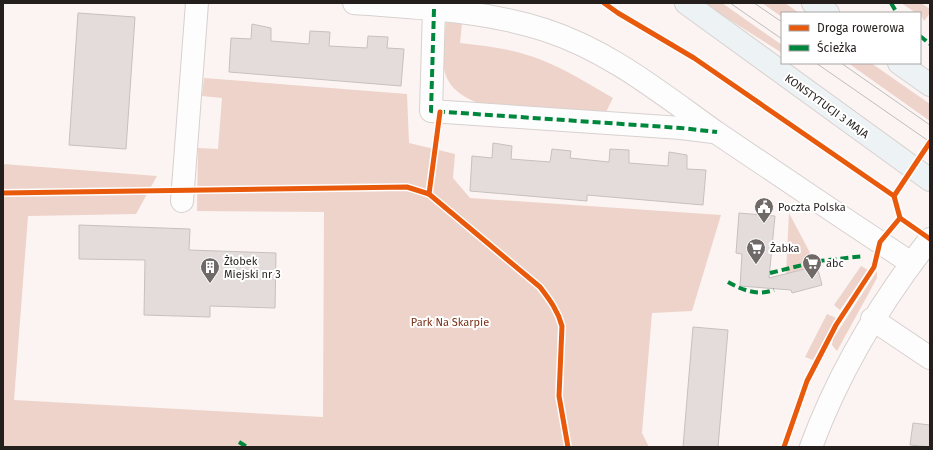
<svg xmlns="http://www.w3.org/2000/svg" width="933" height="450" font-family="'Fira Sans',sans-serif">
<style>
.green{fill:#eed3ca}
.building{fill:#e3dcdb;stroke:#c6c0be}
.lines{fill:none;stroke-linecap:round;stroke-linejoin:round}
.street-casing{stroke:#d7d1cf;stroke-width:24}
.secondary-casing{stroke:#d7d1cf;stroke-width:24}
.street{stroke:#fefdfd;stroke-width:22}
.secondary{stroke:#edf3f5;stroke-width:22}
.tram{stroke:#bfbdbc;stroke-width:1}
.quiet{stroke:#00873e;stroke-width:4;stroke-dasharray:8 4;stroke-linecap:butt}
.cycleway-casing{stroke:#fff;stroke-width:8}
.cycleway{stroke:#e8590c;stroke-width:5}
.labels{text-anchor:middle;stroke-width:4;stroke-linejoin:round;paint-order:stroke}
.street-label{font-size:11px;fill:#241e1c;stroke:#fff}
.poi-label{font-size:11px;fill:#241e1c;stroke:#fff;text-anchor:start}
.park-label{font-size:11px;fill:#7b3017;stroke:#fff}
</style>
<rect width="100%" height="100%" fill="#fbf4f2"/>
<g class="green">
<polygon points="703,3 722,3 782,45 782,53"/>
<polygon points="762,3 785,3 799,13 782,13 782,17"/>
<polygon points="901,3 921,3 930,9 930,13 924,21 920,13 916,13"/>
<path d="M446,21L462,23L460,43C487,46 514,49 539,59C565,69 589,84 613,98L605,114L478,103C434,85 443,61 446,21Z"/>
<polygon points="848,63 871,63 930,104 930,121"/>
<polygon points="204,78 407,94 409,143 455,154 453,178 470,198 721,215 692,311 652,313 642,433 649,447 3,447 3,164 157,176 136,214 28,216 14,400 323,417 324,212 197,211 198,148 218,149 222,98 202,96"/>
<polygon points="789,213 817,266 786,274"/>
<polygon points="861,266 868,270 840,310 834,305"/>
<polygon points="877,271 877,278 837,351 832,345 833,339"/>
<polygon points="827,314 836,318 813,360 805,357"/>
</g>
<g class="building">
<polygon points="78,13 135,17 126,149 69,145"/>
<polygon points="252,24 271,28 271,41 309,44 310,31 330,32 329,46 367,48 368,36 388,37 387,48 404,49 401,86 229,72 231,38 251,39"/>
<polygon points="493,143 512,146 511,159 550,162 552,149 571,151 570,158 609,162 610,149 629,150 629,163 668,166 669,152 687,155 687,169 706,170 703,205 587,195 587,201 470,191 472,156 492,158"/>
<polygon points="739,213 775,216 769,278 817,266 822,285 792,293 791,290 740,286 742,254 736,253"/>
<polygon points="79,225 190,229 189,250 276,253 275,308 210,306 210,317 144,315 145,260 79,259"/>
<polygon points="693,327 728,330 718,447 683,447"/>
<polygon points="913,423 930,425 930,447 910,445"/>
</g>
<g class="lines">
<g class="street-casing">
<g id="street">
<path d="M354,3C419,8 483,10 545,30C610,51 662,94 717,133C782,177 846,220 911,263"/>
<polyline points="434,9 431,111 681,128 713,132"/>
<polyline points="182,201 197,3"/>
<polyline points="872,319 930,358"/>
<path d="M811,447C839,371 880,303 930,239"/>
</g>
</g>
<g class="secondary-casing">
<g id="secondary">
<polyline points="686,3 930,180"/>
<polyline points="813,3 828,13"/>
<polyline points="899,63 930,85"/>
</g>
</g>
<use href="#street" class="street"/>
<use href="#secondary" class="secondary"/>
<g class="tram">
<polyline points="730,3 782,39"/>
<polyline points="754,3 782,22"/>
<polyline points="816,63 930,142"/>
<polyline points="841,63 930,125"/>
</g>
<g class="quiet">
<polyline points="891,3 897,13"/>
<polyline points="434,9 431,111 681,128 717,132"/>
<polyline points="920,36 930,44"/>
<polyline points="770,273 819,261 864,256"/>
<path d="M728,282C742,290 757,296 774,290"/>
<polyline points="239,442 247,447"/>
</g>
<g class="cycleway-casing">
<g id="cycleway">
<polyline points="604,3 618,13 694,58 894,196 900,218 930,239"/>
<path d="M3,193L407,187L429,194L540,287C550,300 558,311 562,326L559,396L568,447"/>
<polyline points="429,194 440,112"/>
<polyline points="894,196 930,142"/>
<polyline points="784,447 807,381 836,325 874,267 880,242 900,218"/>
</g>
</g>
<use href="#cycleway" class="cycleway"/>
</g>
<defs>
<g id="civic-pin" transform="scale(1)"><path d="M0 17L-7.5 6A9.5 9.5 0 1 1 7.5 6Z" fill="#6f6967" stroke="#fff"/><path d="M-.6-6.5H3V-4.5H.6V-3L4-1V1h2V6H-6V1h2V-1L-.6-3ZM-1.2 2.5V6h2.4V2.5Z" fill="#fff"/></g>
<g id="supermarket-pin" transform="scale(1)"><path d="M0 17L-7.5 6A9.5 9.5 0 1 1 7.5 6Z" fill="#6f6967" stroke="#fff"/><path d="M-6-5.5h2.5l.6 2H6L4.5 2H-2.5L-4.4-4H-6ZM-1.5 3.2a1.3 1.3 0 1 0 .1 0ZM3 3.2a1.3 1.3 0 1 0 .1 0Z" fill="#fff"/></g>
<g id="building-pin" transform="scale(1)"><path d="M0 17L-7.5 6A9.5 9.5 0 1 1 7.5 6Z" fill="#6f6967" stroke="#fff"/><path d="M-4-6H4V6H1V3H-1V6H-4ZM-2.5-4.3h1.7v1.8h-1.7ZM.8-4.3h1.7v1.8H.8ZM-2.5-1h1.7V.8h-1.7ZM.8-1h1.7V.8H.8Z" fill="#fff"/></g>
</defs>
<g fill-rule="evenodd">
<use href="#civic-pin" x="764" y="207"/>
<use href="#supermarket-pin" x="756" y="248"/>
<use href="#supermarket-pin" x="812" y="263"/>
<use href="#building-pin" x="210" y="267"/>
</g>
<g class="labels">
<g class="street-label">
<text transform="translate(827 106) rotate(36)" y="4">KONSTYTUCJI 3 MAJA</text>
</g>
<g class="poi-label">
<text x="778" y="211">Poczta Polska</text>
<text x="770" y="252">Żabka</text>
<text x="224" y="265">Żłobek<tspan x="224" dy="13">Miejski nr 3</tspan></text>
<text x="826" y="267">abc</text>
</g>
<g class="park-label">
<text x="450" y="326">Park Na Skarpie</text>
</g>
</g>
<rect width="933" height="450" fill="none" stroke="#241e1c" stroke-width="8"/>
<rect x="781" y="12" width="140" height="52" fill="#ffffff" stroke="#a7a5a4"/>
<rect x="789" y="25" width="20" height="6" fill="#e8590c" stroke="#a7a5a4"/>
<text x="817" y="32" font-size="12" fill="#241e1c">Droga rowerowa</text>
<rect x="789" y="45" width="20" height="6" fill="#00873e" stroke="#a7a5a4"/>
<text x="817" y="52" font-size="12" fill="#241e1c">Ścieżka</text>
</svg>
